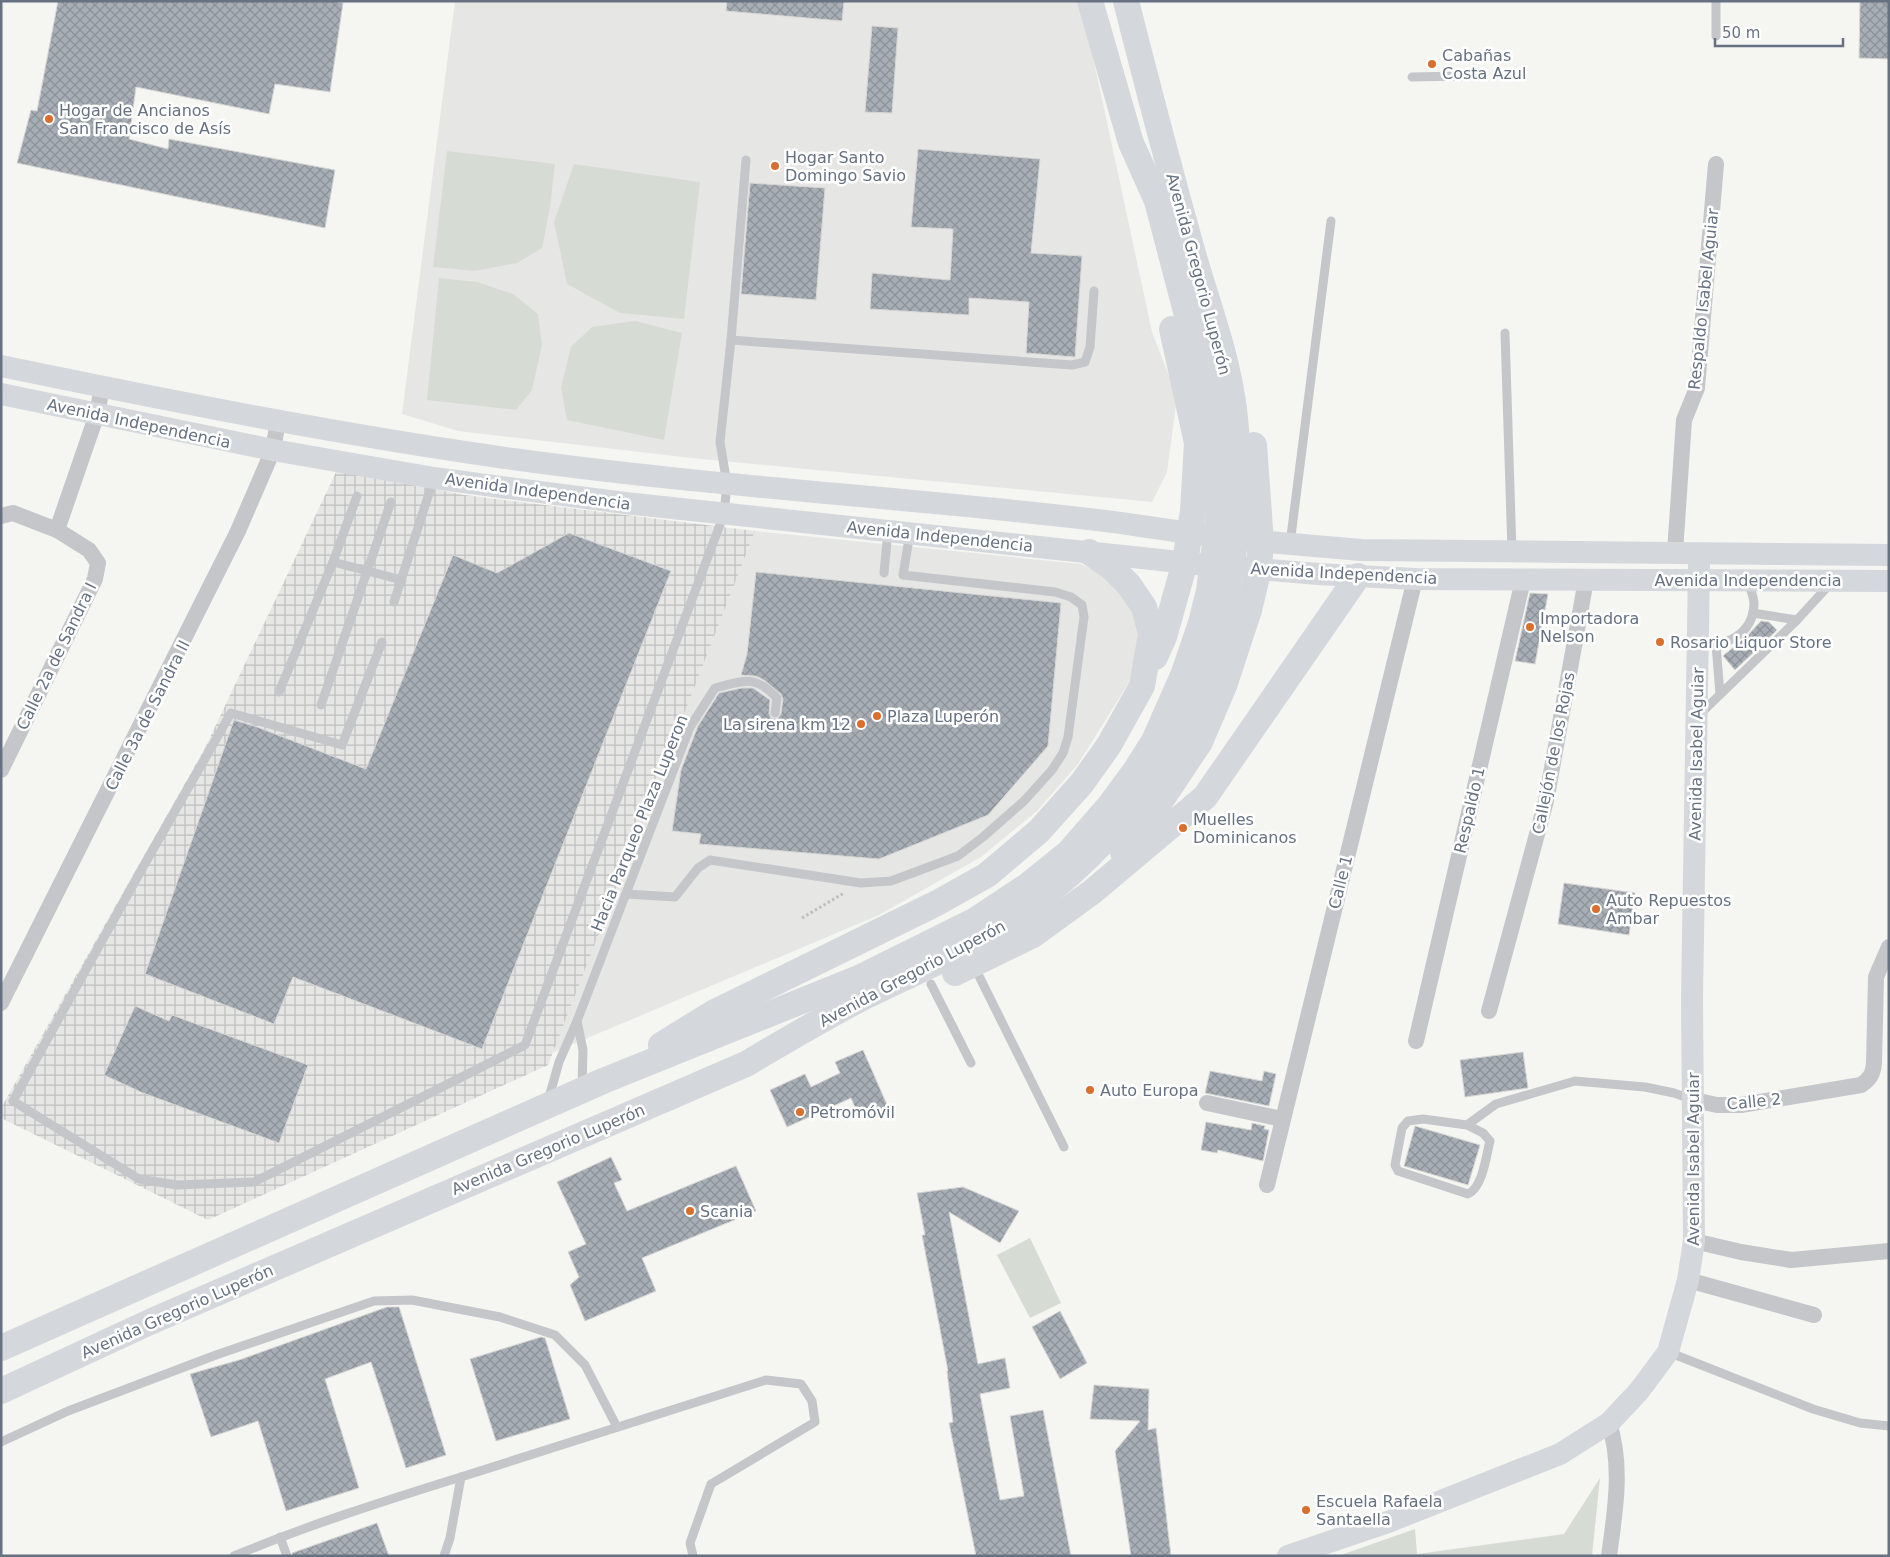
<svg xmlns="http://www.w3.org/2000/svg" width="1890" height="1557" font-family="'DejaVu Sans',sans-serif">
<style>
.built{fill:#e6e6e5}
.industrial{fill:url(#industrial-grid)}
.grass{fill:#d6dcd3}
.building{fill:url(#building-cross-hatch);stroke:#d6d7d5}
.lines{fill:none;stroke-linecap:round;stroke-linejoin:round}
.path{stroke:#bdbec1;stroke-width:3;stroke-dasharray:2.5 2.5;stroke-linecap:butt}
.lane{stroke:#c4c6ca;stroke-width:9}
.street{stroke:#c4c6ca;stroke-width:16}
.secondary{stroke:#d4d8dc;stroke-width:22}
.primary{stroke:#d4d8dc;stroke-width:26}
.poi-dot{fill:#da6e2d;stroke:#fff;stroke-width:2}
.labels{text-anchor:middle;stroke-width:5;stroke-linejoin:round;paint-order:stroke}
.poi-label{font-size:16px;fill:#667182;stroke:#fff;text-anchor:start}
.street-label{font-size:16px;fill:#667182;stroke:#fff}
</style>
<defs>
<pattern id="industrial-grid" width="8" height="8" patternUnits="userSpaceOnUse" patternTransform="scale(1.25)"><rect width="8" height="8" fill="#e6e6e5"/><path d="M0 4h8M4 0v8" fill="none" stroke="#bebfbf"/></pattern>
<pattern id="building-cross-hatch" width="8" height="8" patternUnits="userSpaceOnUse" patternTransform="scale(1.25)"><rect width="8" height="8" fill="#a8aeb5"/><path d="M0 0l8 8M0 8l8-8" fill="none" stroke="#8d9299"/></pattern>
</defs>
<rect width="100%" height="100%" fill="#f5f5f2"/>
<g class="built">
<polygon points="455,1 1081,1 1152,332 1177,397 1167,472 1152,502 692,458 458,431 402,414"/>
<polygon points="755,531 1081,564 1099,573 1122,593 1136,619 1138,635 1138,658 1128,684 1078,764 1037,811 981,857 879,915 552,1053"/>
</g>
<polygon class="industrial" points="337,470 464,495 755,531 548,1065 208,1220 1,1118 1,1108 205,748"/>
<g class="grass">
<polygon points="447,151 555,164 550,207 542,248 517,263 475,271 433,267"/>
<polygon points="574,164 700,182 684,319 620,313 567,284 554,222"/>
<polygon points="439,278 477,282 513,294 538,314 542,345 532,390 516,410 427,400"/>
<polygon points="635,321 682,333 664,440 567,420 561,387 571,347 592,327"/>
<polygon points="1030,1238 1061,1303 1030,1318 997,1255"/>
<polygon points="1600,1478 1592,1556 1338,1556 1415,1529 1417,1554 1564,1534"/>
</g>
<g class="building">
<polygon points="58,1 333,1 343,3 330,92 275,84 269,114 136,87 129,139 168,149 169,139 335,170 325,228 17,163 31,110 37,111"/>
<polygon points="727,1 844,1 842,21 726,11"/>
<polygon points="1860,1 1889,1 1889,59 1859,58"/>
<polygon points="872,26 898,28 892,113 865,112"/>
<polygon points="918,149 1040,159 1031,253 1082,256 1075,357 1026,353 1029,302 969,298 969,315 870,309 872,273 950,280 953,229 911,227"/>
<polygon points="750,183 825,188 816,300 741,294"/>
<polygon points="569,533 671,571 482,1049 293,977 274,1024 145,974 234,720 257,727 366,769 453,555 497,573"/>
<polygon points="756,572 1061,603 1048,746 988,815 879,859 699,844 701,834 672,831 681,770 698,726 719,693 742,688 753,688 770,700 769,713 771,718 777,719 781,714 783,699 781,694 764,680 756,676 741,675 747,654"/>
<polygon points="1530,593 1548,594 1535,664 1515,661"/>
<polygon points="1761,621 1769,622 1777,630 1735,670 1723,656 1747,636"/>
<polygon points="1564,883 1635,893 1629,935 1558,924"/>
<polygon points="135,1006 169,1021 172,1015 308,1065 279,1143 143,1093 104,1075"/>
<polygon points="863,1050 888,1107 860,1119 851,1098 787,1127 770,1090 805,1074 811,1087 840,1073 835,1062"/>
<polygon points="1523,1052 1528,1088 1465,1097 1460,1060"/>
<polygon points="1210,1071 1262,1081 1264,1071 1276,1074 1269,1106 1205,1093"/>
<polygon points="1206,1122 1251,1130 1252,1123 1265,1126 1264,1129 1269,1130 1263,1161 1218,1150 1217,1153 1201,1150"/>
<polygon points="1415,1126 1480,1145 1468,1185 1404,1166"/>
<polygon points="611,1157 622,1180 614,1183 627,1211 736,1166 756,1211 642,1258 656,1291 585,1321 570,1285 579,1277 568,1252 586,1244 557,1182"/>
<polygon points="963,1187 1019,1211 1000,1243 949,1212 978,1364 1005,1358 1010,1388 980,1394 1000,1500 1024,1496 1010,1416 1043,1410 1071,1556 976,1556 949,1423 953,1422 947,1371 948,1371 922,1235 925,1235 917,1193"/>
<polygon points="387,1307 399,1307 446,1455 406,1468 371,1362 325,1379 359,1488 286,1511 258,1421 211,1437 190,1374 239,1360"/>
<polygon points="1060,1311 1087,1363 1060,1379 1032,1327"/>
<polygon points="541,1337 545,1338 570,1419 496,1441 470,1359"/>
<polygon points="1094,1385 1149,1389 1148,1430 1156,1428 1171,1556 1131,1556 1115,1451 1140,1421 1090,1419"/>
<polygon points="377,1523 389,1556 293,1556 292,1553"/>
</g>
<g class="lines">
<polyline class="path" points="802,918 844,893"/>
<g class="lane">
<polyline points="1716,36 1716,1"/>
<polyline points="1412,77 1462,76"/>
<polyline points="1505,333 1512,551"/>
<polyline points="731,340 1072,365 1085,362 1090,347 1094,291"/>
<polyline points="1290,544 1331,221"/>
<polyline points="333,562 402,580"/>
<polyline points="884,573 888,531"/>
<polyline points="394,602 434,478"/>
<polyline points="1753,613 1797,620"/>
<polyline points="382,642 342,745 231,713 143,867 13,1101 139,1179 177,1185 254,1182 525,1045 724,514 727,484 720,442 731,340 746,160"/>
<path d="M1699,642C1725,649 1753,634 1754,604C1754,596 1750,589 1748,582"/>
<polyline points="1716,645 1720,694"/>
<polyline points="279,692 333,562 357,496"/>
<polyline points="321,705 391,502"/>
<polyline points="1700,714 1797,620 1830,584"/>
<polyline points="626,894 675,897 698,868 710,860 861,883 891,881 958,856 983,837 1024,801 1052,770 1063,753 1068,737 1084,617 1082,605 1071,597 1055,592 903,575 910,533"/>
<polyline points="974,966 1064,1147"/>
<polyline points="931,984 971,1063"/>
<polyline points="577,1021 583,1050 582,1088"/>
<path d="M548,1101L559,1062L577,1021L690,727L715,688C743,681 755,674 777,698L775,713"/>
<path d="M1467,1125L1483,1133L1490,1141C1486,1156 1483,1187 1468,1194L1398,1171L1395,1165L1402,1128L1408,1121L1423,1119L1467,1125L1496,1104L1575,1081L1645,1087L1674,1093L1691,1099"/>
<polyline points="1668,1352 1813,1409 1860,1423 1889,1426"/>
<polyline points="1,1442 68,1411 216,1355 374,1301 412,1300 500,1317 555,1335 585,1365 617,1427"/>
<polyline points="280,1537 287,1556"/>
<path d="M234,1556C308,1525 384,1501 461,1477"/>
<polyline points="444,1556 450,1538 461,1477 766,1380 801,1384 812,1401 815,1422 711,1484 690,1543 693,1556"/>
</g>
<g class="street">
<polyline points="1,516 13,513 57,530 89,550 98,563 95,579 1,770"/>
<polyline points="57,530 97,414 102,387"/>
<polyline points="1675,552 1684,420 1697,388 1716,164"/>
<polyline points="1,1003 238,531 273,450 278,421"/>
<polyline points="1489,1011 1546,801 1586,580"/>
<polyline points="1416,1041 1523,580"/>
<path d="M1694,1100L1717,1105H1741L1861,1085C1870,1079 1873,1074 1874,1063L1876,977L1889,947"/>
<polyline points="1207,1103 1282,1119"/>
<polyline points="1267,1185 1415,579"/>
<polyline points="1694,1241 1741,1252 1791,1260 1889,1251"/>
<polyline points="1688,1280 1814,1315"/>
<path d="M1609,1556C1615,1512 1623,1466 1609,1423"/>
</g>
<g class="secondary">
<path d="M1,366C171,401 341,435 513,459C707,486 903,497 1097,520C1133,524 1170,531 1206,535"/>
<polyline points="1,394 273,450 434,478 508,488 625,503 1198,564 1318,574 1415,579 1889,581"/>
<polyline points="1245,540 1361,550 1889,555"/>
<polyline points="1288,1556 1388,1522 1560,1454 1609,1423 1639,1391 1668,1352 1688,1280 1694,1241 1692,999 1699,566"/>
</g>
<g class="primary">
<polyline points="1155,657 1164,637 1185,562 1193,511 1197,443 1172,329"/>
<polyline points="1123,852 1148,820 1200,742 1224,686 1249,610 1259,568 1261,542 1254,445"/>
<polyline points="955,973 1033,935 1092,892 1205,797 1358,576"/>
<polyline points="661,1045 713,1013 937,903 987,875 1039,831 1082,783 1109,745 1142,686 1151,634 1144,607 1129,585 1111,567 1089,552"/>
<polyline points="1,1348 603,1081 861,977 974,921 1027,886 1069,852 1110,805 1135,771 1154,741 1184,673 1201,623 1209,591 1219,511 1217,471 1209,399 1157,201 1131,143 1090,1"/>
<path d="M1,1391L152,1321L746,1064C785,1041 825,1017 866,996C919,970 975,947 1023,912C1083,869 1146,804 1179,736C1229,635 1247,521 1234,409C1227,354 1207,303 1192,250C1169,168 1147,84 1126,1"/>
</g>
</g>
<g class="poi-dot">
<circle cx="1432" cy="64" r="5"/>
<circle cx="49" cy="119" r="5"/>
<circle cx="775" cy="166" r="5"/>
<circle cx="1530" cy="627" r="5"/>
<circle cx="1660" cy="642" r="5"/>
<circle cx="877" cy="716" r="5"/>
<circle cx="861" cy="724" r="5"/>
<circle cx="1183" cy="828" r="5"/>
<circle cx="1596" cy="909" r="5"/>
<circle cx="1090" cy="1090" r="5"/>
<circle cx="800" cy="1112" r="5"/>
<circle cx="690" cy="1211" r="5"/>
<circle cx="1306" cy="1510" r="5"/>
</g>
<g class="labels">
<g class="poi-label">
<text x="1442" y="61">Cabañas<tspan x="1442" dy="18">Costa Azul</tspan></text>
<text x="59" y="116">Hogar de Ancianos<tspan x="59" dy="18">San Francisco de Asís</tspan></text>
<text x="785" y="163">Hogar Santo<tspan x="785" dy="18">Domingo Savio</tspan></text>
<text x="1540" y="624">Importadora<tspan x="1540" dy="18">Nelson</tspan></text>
<text x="1670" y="648">Rosario Liquor Store</text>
<text x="887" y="722">Plaza Luperón</text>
<text x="851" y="730" text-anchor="end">La sirena km 12</text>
<text x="1193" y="825">Muelles<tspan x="1193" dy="18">Dominicanos</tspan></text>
<text x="1606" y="906">Auto Repuestos<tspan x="1606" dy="18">Ambar</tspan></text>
<text x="1100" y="1096">Auto Europa</text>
<text x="810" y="1118">Petromóvil</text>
<text x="700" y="1217">Scania</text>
<text x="1316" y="1507">Escuela Rafaela<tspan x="1316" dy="18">Santaella</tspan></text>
</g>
<g class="street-label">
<text transform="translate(1199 274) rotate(75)" y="6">Avenida Gregorio Luperón</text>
<text transform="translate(1703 299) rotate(-84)" y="6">Respaldo Isabel Aguiar</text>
<text transform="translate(139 423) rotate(12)" y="6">Avenida Independencia</text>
<text transform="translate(538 491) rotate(8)" y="6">Avenida Independencia</text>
<text transform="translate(940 536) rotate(6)" y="6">Avenida Independencia</text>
<text transform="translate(1344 573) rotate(3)" y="6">Avenida Independencia</text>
<text x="1748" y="586">Avenida Independencia</text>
<text transform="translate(56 656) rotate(-64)" y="6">Calle 2a de Sandra I</text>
<text transform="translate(147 715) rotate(-63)" y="6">Calle 3a de Sandra II</text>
<text transform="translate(1553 753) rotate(-79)" y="6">Callejón de los Rojas</text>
<text transform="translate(1696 754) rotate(-89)" y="6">Avenida Isabel Aguiar</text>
<text transform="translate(1469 810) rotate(-77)" y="6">Respaldo 1</text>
<text transform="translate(639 823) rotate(-68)" y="6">Hacia Parqueo Plaza Luperon</text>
<text transform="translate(1340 882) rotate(-76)" y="6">Calle 1</text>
<text transform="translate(912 973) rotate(-28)" y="6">Avenida Gregorio Luperón</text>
<text transform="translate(1754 1101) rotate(-6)" y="6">Calle 2</text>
<text transform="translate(548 1149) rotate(-23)" y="6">Avenida Gregorio Luperón</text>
<text transform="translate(1693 1159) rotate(-90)" y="6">Avenida Isabel Aguiar</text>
<text transform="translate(177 1311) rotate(-24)" y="6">Avenida Gregorio Luperón</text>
</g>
</g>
<rect width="1890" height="1557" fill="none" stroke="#667182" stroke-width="5"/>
<path d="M1715 38v8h128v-8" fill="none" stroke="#667182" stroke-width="2.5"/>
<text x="1722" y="38" font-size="15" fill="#667182" stroke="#ffffff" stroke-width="4" paint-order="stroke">50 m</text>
</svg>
